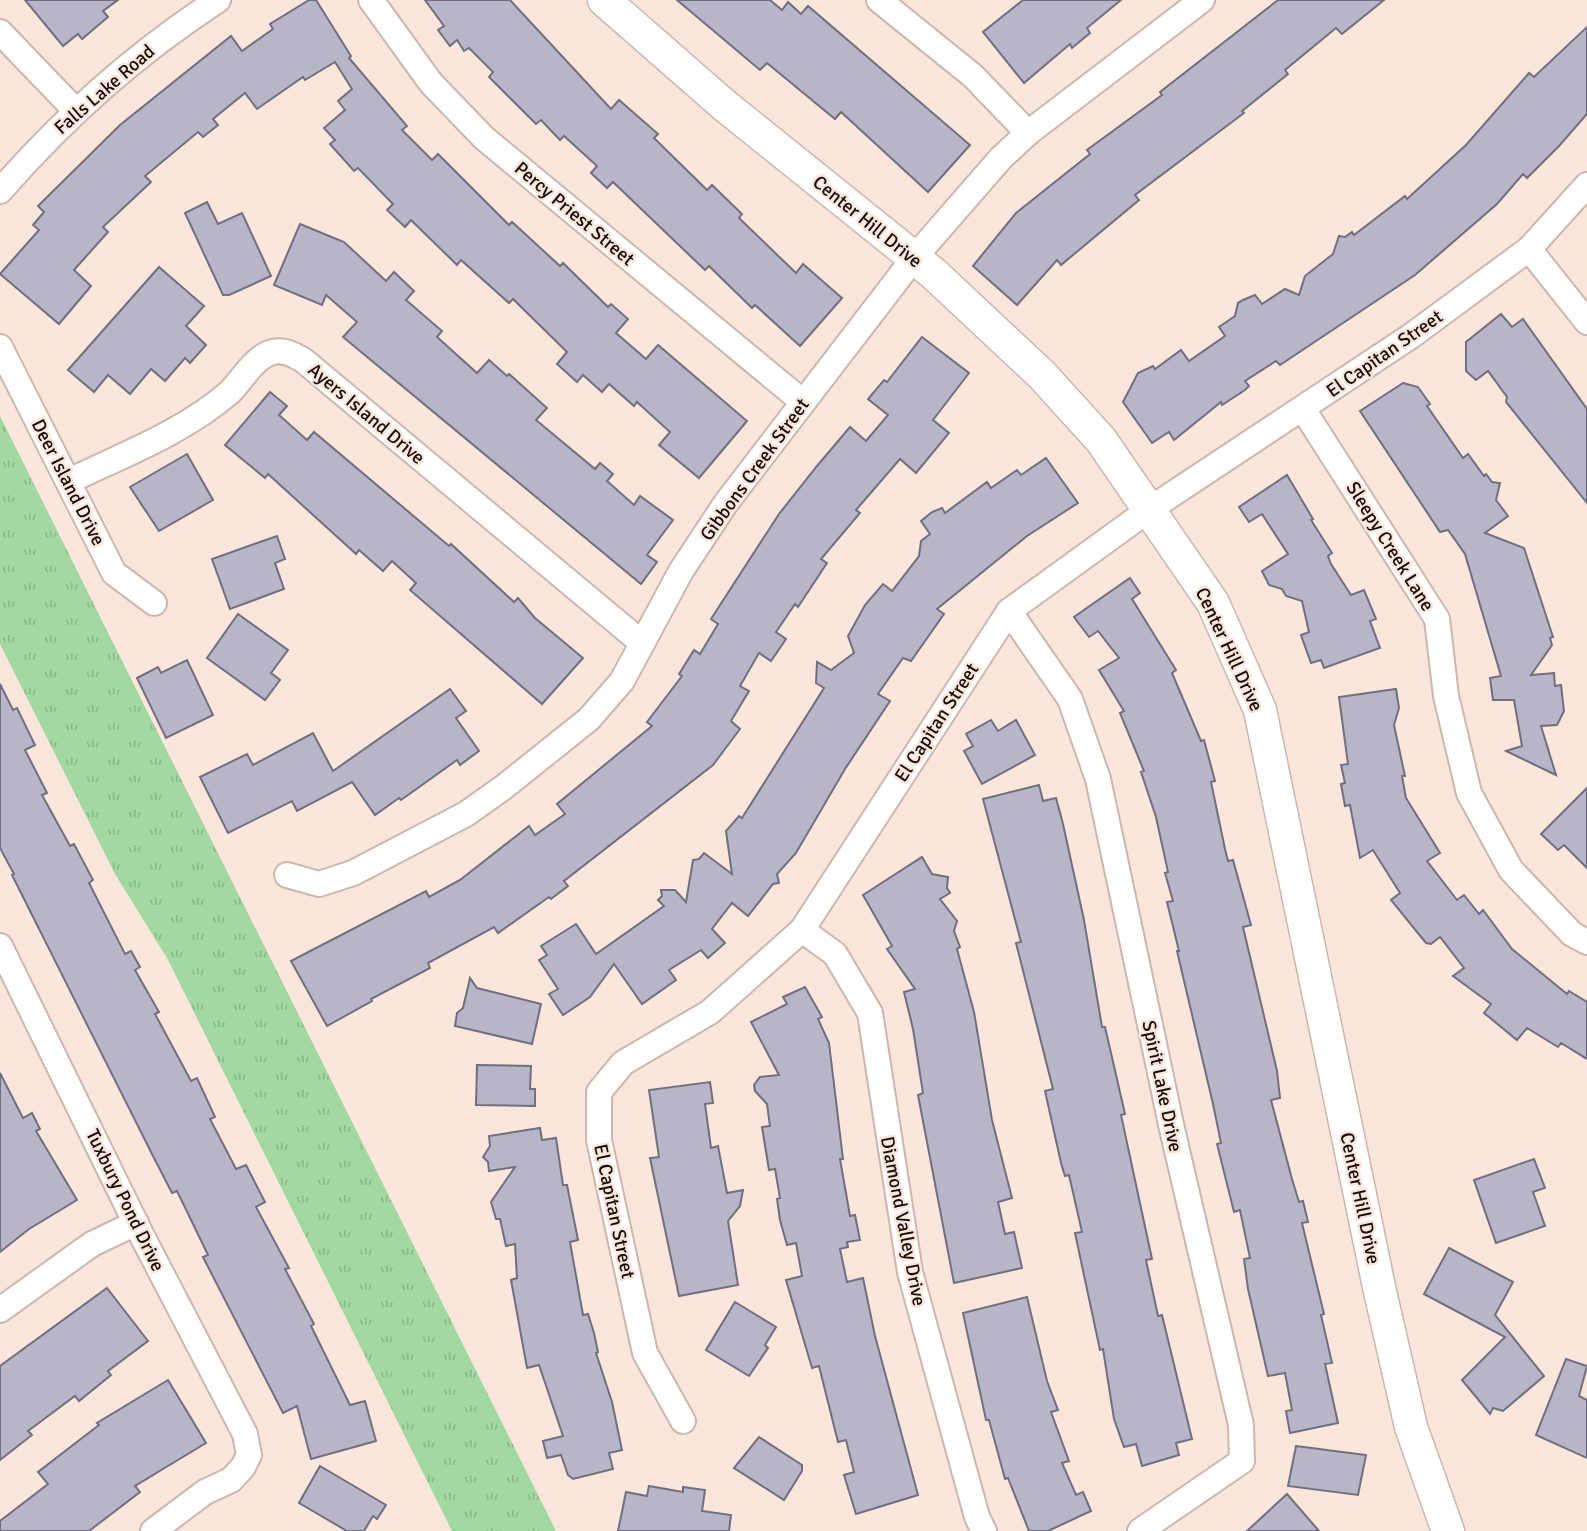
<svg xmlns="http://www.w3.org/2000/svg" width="1587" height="1531" font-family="Signika,sans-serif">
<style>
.grass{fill:url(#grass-tufts)}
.building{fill:#b7b5c8;stroke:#716e80;stroke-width:2}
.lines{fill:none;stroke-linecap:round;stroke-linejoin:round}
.minor-casing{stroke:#cbb7ad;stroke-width:28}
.tertiary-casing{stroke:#cbb7ad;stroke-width:35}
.minor{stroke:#fff;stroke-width:24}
.tertiary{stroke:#fff;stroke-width:32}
.labels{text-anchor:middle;stroke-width:5;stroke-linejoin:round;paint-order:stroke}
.street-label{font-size:19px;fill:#140d0a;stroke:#fbe6dc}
</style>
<defs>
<pattern id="grass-tufts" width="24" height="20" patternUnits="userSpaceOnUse" patternTransform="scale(1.75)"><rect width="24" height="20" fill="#a2d9a0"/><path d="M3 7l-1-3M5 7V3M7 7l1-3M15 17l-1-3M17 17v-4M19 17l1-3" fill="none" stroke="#8bb988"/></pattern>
</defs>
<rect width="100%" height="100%" fill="#fbe6dc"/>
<polygon class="grass" points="0,416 556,1531 452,1531 167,958 115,874 0,644"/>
<g class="building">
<polygon points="25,0 118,0 103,11 108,17 82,39 78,34 63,46"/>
<polygon points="309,0 316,0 351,56 349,58 407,126 402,130 432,160 438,154 509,225 512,222 560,266 563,263 608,307 611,304 628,319 616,333 646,359 658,345 747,421 699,478 659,445 670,432 637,402 634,406 609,384 602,392 583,375 577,382 557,364 567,352 513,299 509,303 461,260 457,265 411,220 405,227 387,210 393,204 358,168 354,171 330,144 335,140 324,128 345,110 338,101 352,89 335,62 305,80 303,77 257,109 245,93 213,119 218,125 203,137 198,132 145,176 151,182 103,227 108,232 74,270 91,286 59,324 0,274 39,230 33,225 44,212 38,206 120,125 231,36 242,51 273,29 270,24"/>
<polygon points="425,0 510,0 611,109 619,100 658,134 654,138 707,190 712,185 742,214 739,218 796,273 803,264 842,298 800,346 755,305 752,308 709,266 705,270 613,182 607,188 591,173 597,166 564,136 560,140 541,120 536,124 489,77 493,72 469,48 464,51 457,40 450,46 438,30 444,26"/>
<polygon points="677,0 770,0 782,10 788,2 801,14 808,6 970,145 928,192 841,112 835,119 767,63 760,70"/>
<polygon points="1023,0 1121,0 1087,28 1090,33 1072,48 1070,44 1024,83 983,32"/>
<polygon points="1278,0 1384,0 1342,34 1336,28 1285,70 1288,74 1242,111 1244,113 1135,195 1139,200 1061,265 1057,260 1017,305 973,266 1016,213 1090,154 1087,150 1162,95 1160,92"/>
<polygon points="1587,27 1587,114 1559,146 1527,178 1523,174 1497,204 1415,275 1280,365 1276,361 1245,381 1249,386 1245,390 1222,405 1221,402 1174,440 1169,432 1152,443 1123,402 1138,373 1153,366 1155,369 1181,350 1189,361 1225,336 1219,327 1235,316 1238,303 1243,300 1255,295 1262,304 1285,289 1299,295 1305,276 1333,254 1339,236 1345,237 1352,232 1354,235 1405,196 1407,199 1466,145 1529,73 1534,77"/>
<polygon points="207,202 218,224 242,213 271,276 229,295 223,295 185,213"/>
<polygon points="300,224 344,242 386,281 394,272 414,291 406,300 442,331 437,337 477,373 489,360 507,376 509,374 547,408 536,420 595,469 600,463 613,474 607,481 634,505 640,496 673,520 647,555 657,562 641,584 343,337 357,322 326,295 322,305 274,285"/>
<polygon points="159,267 204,306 186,326 206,345 190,363 185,358 165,381 151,369 130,394 108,375 94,392 68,370"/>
<polygon points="1501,314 1512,327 1523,319 1587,409 1587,503 1506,402 1507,397 1488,371 1476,380 1466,371 1466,342"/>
<polygon points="922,337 969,373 933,420 949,433 916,473 900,459 856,510 860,513 821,559 827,563 798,607 795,604 776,632 786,639 771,661 759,653 740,686 749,691 731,721 740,729 713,765 564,881 568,886 551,899 549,897 498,933 494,927 428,963 430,968 371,999 372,1001 327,1026 291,961 426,891 429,897 460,880 529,826 535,835 565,814 557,804 652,726 647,722 682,676 679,674 694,650 700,654 718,624 711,619 779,514 817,466 850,427 866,441 888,415 868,399 884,380 887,382"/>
<polygon points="1403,383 1418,387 1430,404 1427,406 1463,458 1468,454 1484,476 1486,474 1492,482 1500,483 1496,500 1508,516 1485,533 1524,548 1553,637 1550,638 1552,645 1531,675 1554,673 1555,686 1561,685 1564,711 1557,725 1541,726 1556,775 1506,751 1522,746 1514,700 1493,700 1490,678 1501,676 1465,554 1448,530 1440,532 1360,411"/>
<polygon points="270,392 287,406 279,415 307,440 314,432 449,546 451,544 514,602 518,598 535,618 583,658 542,704 410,590 416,583 392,561 383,571 359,550 356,554 268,474 265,478 225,445"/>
<polygon points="187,454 213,500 159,531 130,487"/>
<polygon points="1046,458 1078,503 1027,536 937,609 944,614 911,661 903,658 878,694 890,701 845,769 796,853 777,874 779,883 773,884 748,916 732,903 712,929 725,943 708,958 701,950 669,970 676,980 642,1004 614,964 590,997 563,1015 549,994 558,989 539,960 547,955 541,946 576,924 596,954 664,906 658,900 662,896 661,890 675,890 686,902 693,860 699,859 704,853 732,874 726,831 739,816 742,818 824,688 816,683 817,662 831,670 854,653 848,636 865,605 883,584 892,591 919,556 921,541 930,534 921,521 932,512 942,508 945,513 987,482 991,488 1017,470 1021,475"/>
<polygon points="1287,475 1313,519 1311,520 1332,553 1328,556 1331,564 1351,595 1364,590 1376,619 1370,621 1380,648 1324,668 1321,660 1311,663 1301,635 1309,632 1302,601 1286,596 1282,589 1269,585 1262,571 1288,554 1262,514 1249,522 1239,507"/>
<polygon points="277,536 285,559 275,563 284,589 230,609 212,559"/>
<polygon points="1130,578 1140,593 1132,599 1176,670 1172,673 1201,741 1204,740 1215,781 1211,782 1225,849 1228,861 1233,860 1251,925 1243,927 1277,1071 1280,1098 1271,1100 1292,1179 1299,1202 1303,1201 1308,1222 1302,1223 1324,1314 1321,1315 1332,1363 1325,1364 1338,1423 1290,1433 1286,1411 1292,1410 1285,1373 1268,1376 1248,1289 1244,1259 1250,1258 1240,1210 1234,1212 1217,1144 1221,1143 1213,1104 1177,951 1179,951 1167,902 1173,901 1165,873 1168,872 1156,817 1141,772 1144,771 1120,713 1124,711 1099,670 1119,658 1098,631 1089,637 1074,617"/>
<polygon points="238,614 288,650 271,673 280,680 265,700 207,658"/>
<polygon points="187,660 213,715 166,738 137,678 158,667 161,673"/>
<polygon points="0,684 13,710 17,708 35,745 25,750 47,793 42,795 70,846 74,844 93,880 89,883 125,954 131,951 140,967 135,970 159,1012 155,1014 191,1081 197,1078 215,1117 210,1119 236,1169 246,1165 265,1202 256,1207 289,1268 285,1269 314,1324 311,1326 350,1405 365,1401 376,1441 311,1459 297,1406 283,1413 203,1257 208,1255 177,1191 172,1193 153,1156 12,875 14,874 0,848"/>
<polygon points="450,689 466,711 456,718 479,751 460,765 457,760 401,800 399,798 375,815 352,782 297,811 292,801 228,833 200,777 247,754 253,765 313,733 333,771"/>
<polygon points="1396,689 1399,708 1394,725 1405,776 1402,776 1406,798 1440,853 1427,861 1457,900 1464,895 1479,914 1483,910 1512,949 1567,994 1569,991 1587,1002 1587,1059 1561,1043 1558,1047 1527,1028 1517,1040 1484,1013 1491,1004 1453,976 1464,968 1440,937 1431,944 1426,943 1391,900 1400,893 1373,850 1360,858 1350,805 1345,806 1341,784 1345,783 1341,765 1348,764 1339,697"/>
<polygon points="991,720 998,731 1016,720 1035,755 982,784 964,751 973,746 966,734"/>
<polygon points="1039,785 1043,801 1056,798 1063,824 1084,920 1102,1027 1105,1027 1125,1114 1121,1115 1152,1259 1146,1260 1158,1316 1162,1315 1192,1439 1176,1443 1179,1455 1142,1466 1136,1444 1124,1447 1114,1419 1103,1349 1100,1350 1075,1233 1082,1232 1069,1175 1065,1176 1061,1163 1045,1091 1053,1089 1016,943 1021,942 983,799"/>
<polygon points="1587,788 1587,868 1564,845 1558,850 1541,834"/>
<polygon points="922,857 932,874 948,877 947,888 950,893 940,899 957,921 954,931 960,947 957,949 974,1012 992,1120 1012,1198 998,1202 1005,1234 1014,1232 1022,1268 954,1283 918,1095 923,1093 913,1029 904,992 915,989 887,949 892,946 863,895"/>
<polygon points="470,978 477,988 541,1004 532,1044 455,1026 457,1013 463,1008"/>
<polygon points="805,987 822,1017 818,1019 829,1043 843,1159 840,1159 850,1216 855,1215 860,1240 847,1242 848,1247 840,1249 847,1282 863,1278 875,1336 918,1495 856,1514 844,1475 854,1472 846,1440 838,1442 819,1366 812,1368 786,1280 802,1276 796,1243 787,1245 780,1220 777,1199 780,1198 775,1169 769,1170 762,1127 770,1126 767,1104 755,1091 754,1085 760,1077 779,1075 751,1022 787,1004 783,997"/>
<polygon points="477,1065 531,1066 530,1089 535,1089 535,1106 476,1105"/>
<polygon points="0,1073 23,1118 32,1113 40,1129 36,1131 77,1200 29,1229 0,1252"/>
<polygon points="710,1082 713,1103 705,1104 711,1148 718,1146 727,1193 743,1190 740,1206 728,1221 738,1285 679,1296 650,1158 659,1157 649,1090"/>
<polygon points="540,1128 542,1140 556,1138 563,1185 567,1185 578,1240 570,1242 583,1315 588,1314 594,1333 598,1352 596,1353 612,1402 622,1450 609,1453 613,1469 573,1479 568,1475 561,1455 547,1458 543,1441 563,1436 539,1365 527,1368 511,1280 517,1278 515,1244 506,1246 500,1219 496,1219 491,1202 515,1167 489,1171 488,1162 483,1157 490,1146 489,1136"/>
<polygon points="1534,1159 1545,1188 1533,1192 1545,1226 1496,1243 1474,1180"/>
<polygon points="1449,1248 1513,1282 1495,1315 1544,1376 1503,1411 1493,1408 1490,1414 1462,1380 1505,1337 1424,1294"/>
<polygon points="107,1288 148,1341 108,1371 111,1375 79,1401 75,1396 28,1431 32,1435 0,1460 0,1366"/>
<polygon points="1027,1297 1047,1381 1058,1410 1051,1412 1069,1461 1062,1463 1076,1495 1083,1492 1091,1511 1048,1531 1029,1531 1008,1478 1005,1479 989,1420 986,1420 963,1313"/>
<polygon points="735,1302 776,1327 765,1345 768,1348 749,1376 706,1350"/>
<polygon points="1566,1359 1587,1366 1579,1396 1587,1400 1587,1458 1536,1435"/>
<polygon points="168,1380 206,1443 135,1486 140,1492 89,1531 0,1531 0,1521 48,1484 38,1472 99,1425 97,1423"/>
<polygon points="759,1437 802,1465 802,1471 784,1500 734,1468"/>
<polygon points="1296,1446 1366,1455 1358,1495 1288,1486"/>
<polygon points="320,1466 386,1505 377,1519 373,1516 364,1531 347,1531 299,1503"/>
<polygon points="649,1486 683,1492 683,1487 705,1490 702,1511 731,1515 729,1531 618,1531 626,1492 647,1496"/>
<polygon points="1287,1494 1319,1531 1247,1531"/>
</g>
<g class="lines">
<g class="minor-casing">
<g id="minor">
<polyline points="371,0 431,83 484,138 803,402"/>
<polyline points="879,0 973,76 1028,133"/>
<polyline points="0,32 75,110"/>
<path d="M0,191C66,116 134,55 218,0"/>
<polyline points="1529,249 1587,322"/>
<polyline points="0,347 114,573 154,603"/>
<polyline points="1303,409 1437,619 1446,696 1469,793 1511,870 1572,934 1587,942"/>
<path d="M69,481C123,455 184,432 230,392C242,380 255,356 273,352C284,349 294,355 303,360L642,643"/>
<polyline points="1009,611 1070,699 1098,779 1172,1129 1241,1425 1242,1461 1140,1531"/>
<polyline points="287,875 319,884 353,873 466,814 504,787 589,719 622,681 681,571 726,503 914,258 1001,158 1028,133 1202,0"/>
<polyline points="802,930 835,954 870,1013 910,1272 977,1517 984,1531"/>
<polyline points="0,946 141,1234 245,1434 249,1455 243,1467 231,1480 205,1492 153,1531"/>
<polyline points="0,1310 92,1244 136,1223"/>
<polyline points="683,1421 645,1353 599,1140 599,1092 623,1063 710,1012 802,930 1009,611 1150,509 1411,336 1529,249 1587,185"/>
</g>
</g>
<g class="tertiary-casing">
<polyline id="tertiary" points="604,0 724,105 933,273 1042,375 1101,440 1213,603 1260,710 1379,1287 1411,1427 1448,1531"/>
</g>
<use href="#minor" class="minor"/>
<use href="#tertiary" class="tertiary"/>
</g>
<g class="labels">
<g class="street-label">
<text transform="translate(104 89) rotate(-41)" y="7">Falls Lake Road</text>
<text transform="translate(575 213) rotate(40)" y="7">Percy Priest Street</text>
<text transform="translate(868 221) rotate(39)" y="7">Center Hill Drive</text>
<text transform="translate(1384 353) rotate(-35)" y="7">El Capitan Street</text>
<text transform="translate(367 413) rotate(40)" y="7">Ayers Island Drive</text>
<text transform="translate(754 469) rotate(-54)" y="7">Gibbons Creek Street</text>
<text transform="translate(69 482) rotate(63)" y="7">Deer Island Drive</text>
<text transform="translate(1391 546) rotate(58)" y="7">Sleepy Creek Lane</text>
<text transform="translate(1230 649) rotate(65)" y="7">Center Hill Drive</text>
<text transform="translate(936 722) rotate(-57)" y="7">El Capitan Street</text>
<text transform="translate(1163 1086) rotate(78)" y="7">Spirit Lake Drive</text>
<text transform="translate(1361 1198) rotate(78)" y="7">Center Hill Drive</text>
<text transform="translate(126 1200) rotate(64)" y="7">Tuxbury Pond Drive</text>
<text transform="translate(615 1211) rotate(78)" y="7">El Capitan Street</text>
<text transform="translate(904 1221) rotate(79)" y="7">Diamond Valley Drive</text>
</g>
</g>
</svg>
